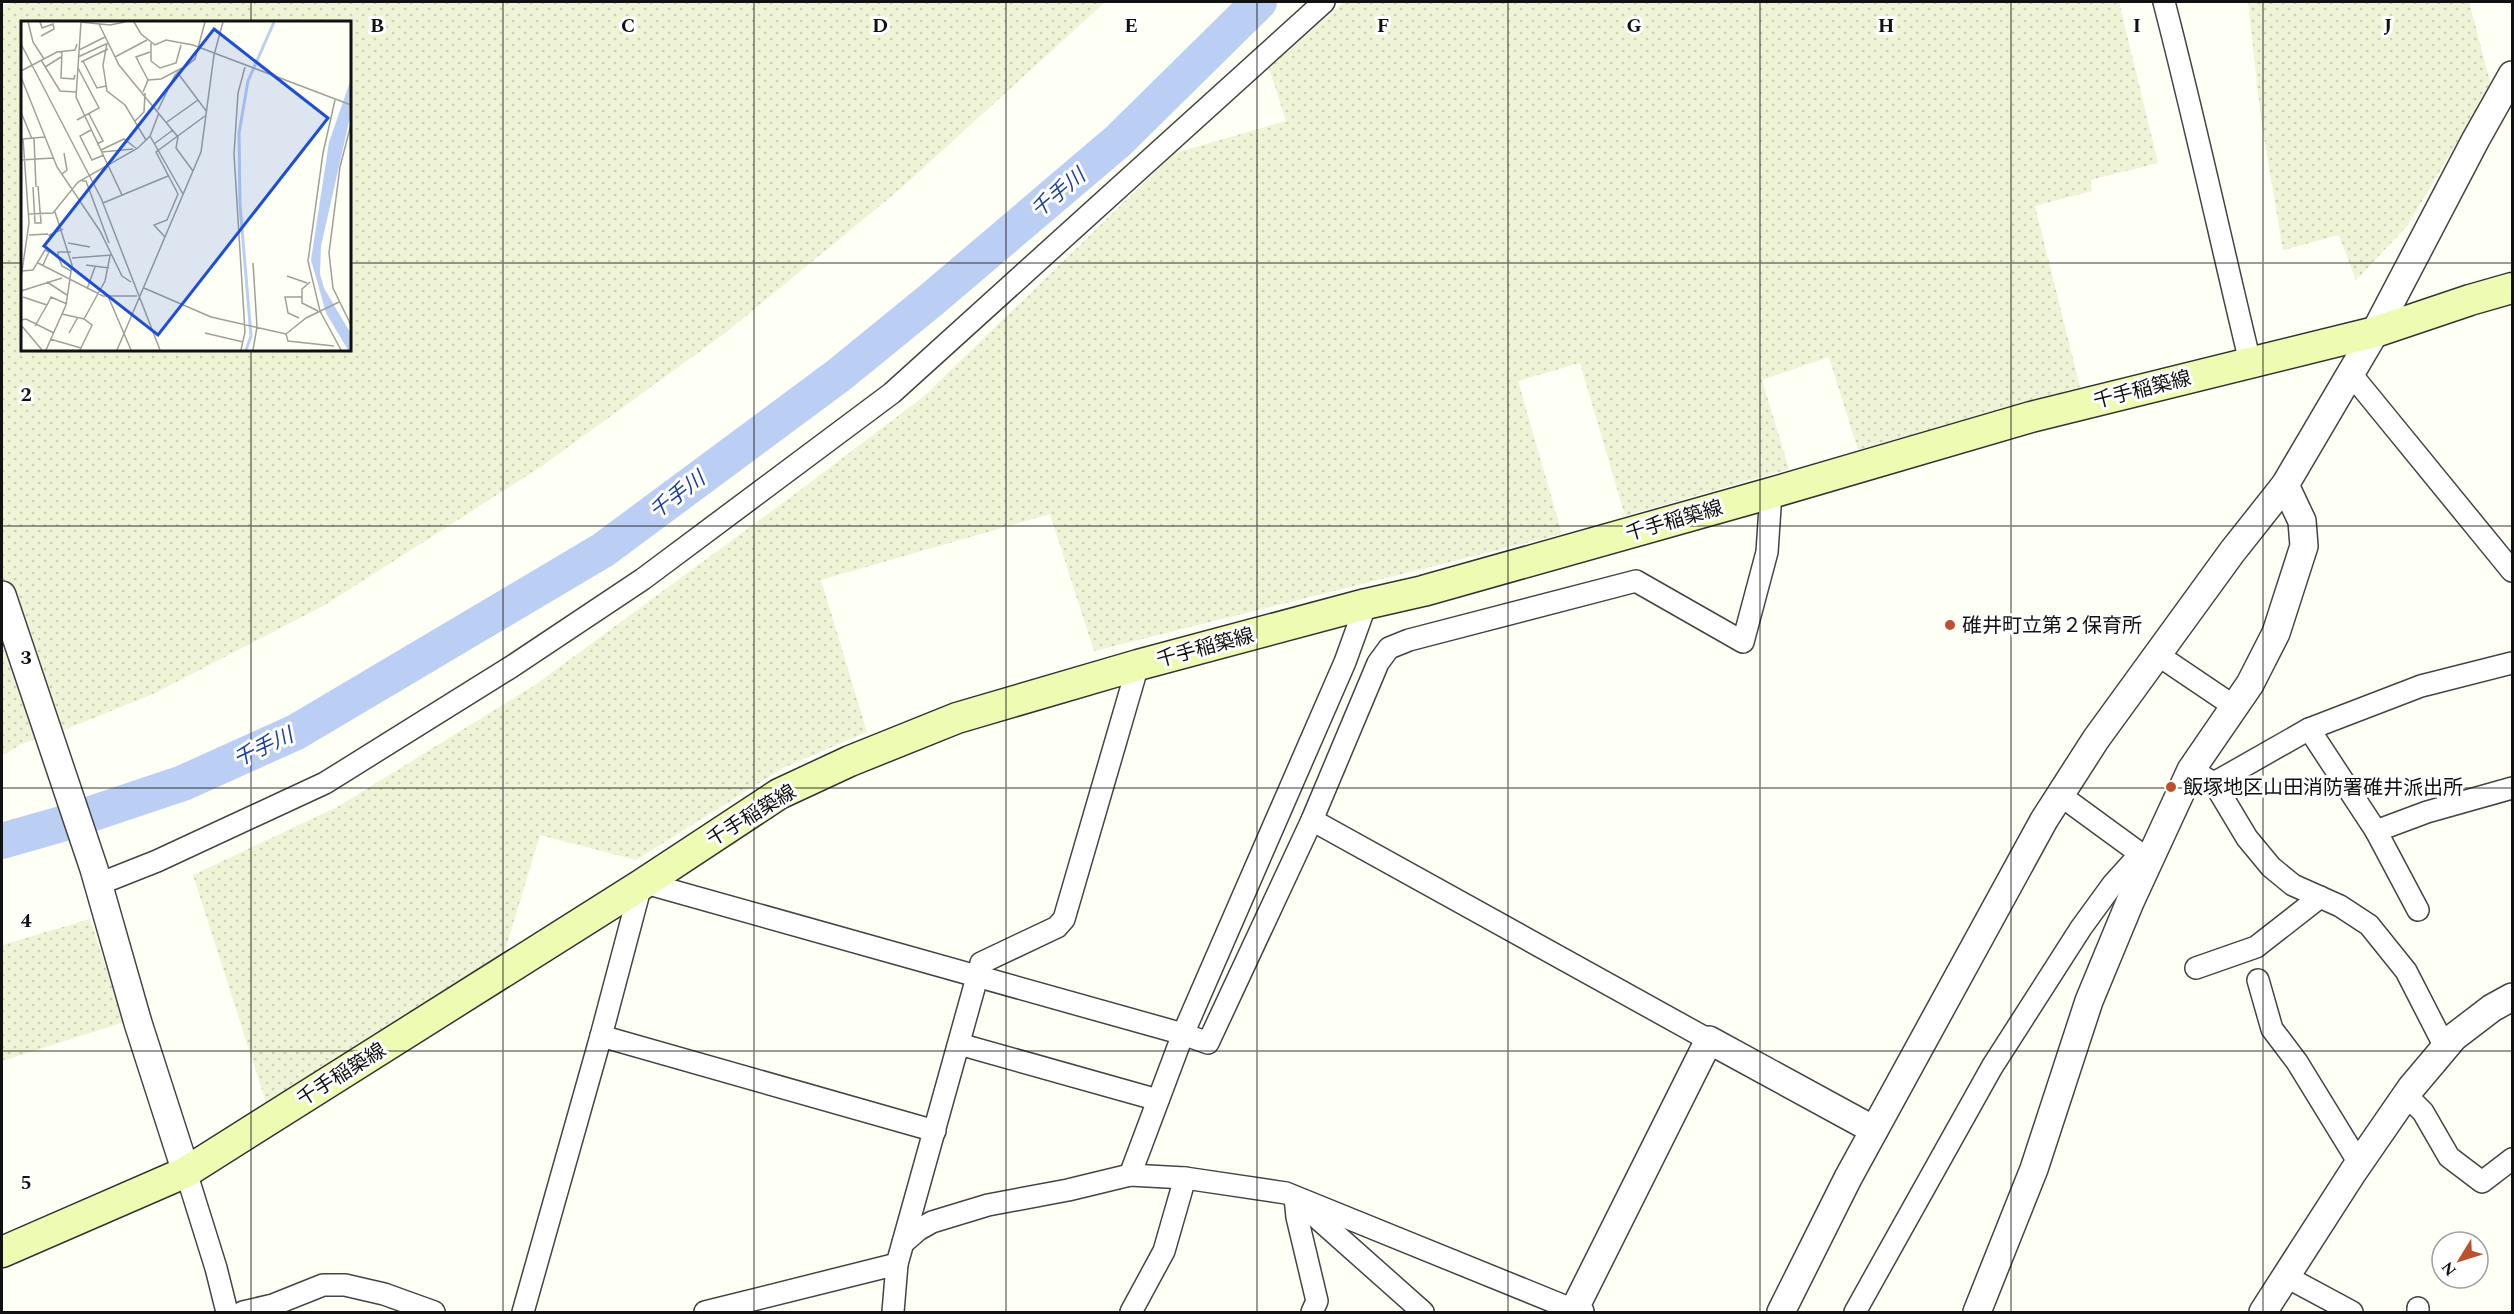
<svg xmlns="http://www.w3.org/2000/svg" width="2514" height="1314" font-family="Spectral,'Noto Sans JP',serif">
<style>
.farmland{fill:url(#farmland-dots);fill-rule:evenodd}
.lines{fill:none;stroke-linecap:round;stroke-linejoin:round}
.river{stroke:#bbcef4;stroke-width:36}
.minor-casing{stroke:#444;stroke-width:24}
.tertiary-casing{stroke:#444;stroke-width:30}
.secondary-casing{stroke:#333;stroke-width:33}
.minor{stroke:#fff;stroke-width:21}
.tertiary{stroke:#fff;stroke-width:27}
.secondary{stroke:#eefcb3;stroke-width:30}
.grid{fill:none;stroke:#111;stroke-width:1.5;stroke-opacity:0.55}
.poi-dot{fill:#bd512d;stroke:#fff;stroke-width:2}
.labels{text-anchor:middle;stroke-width:6;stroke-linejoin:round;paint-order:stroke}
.street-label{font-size:20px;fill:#111;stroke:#fff}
.poi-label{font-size:20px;fill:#111;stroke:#fff;text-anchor:start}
.water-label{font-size:21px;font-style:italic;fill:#1d409f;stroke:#fff}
.inset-river{fill:none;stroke:#bbcef4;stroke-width:3}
.inset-road{fill:none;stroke:#9fa09a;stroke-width:1.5}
.view{fill:#1d4ed8;fill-opacity:0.15;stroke:#1d4ed8;stroke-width:3}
.inset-edge{fill:none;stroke:#111;stroke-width:3}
.grid-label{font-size:20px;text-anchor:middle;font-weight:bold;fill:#111;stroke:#fff;stroke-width:6;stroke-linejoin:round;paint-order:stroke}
</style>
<defs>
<pattern id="farmland-dots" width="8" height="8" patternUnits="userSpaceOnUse" patternTransform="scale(1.5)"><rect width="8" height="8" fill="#eef4d5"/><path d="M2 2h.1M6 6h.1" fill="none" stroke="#cbd0b6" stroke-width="1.8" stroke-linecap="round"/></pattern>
</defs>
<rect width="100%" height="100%" fill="#fefff5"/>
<g class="farmland">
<path d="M12,2H1105L899,190L724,334L539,468L325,605L155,693L64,730L21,744L2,756V6ZM22,22H350V350H22Z"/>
<polygon points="1344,2 2119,2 2158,163 2090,180 2092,191 2035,206 2080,387 1858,450 1829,357 1762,380 1789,469 1625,516 1580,363 1518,381 1562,534 1094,651 1050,514 821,580 867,732 783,768 636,860 540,835 503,957 266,1103 193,875 339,806 535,685 799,491 923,397 1175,153 1286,121 1269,68"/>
<polygon points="2248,2 2469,2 2491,85 2407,226 2356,280 2339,235 2283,250 2261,119"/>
<polygon points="90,919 124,1022 2,1061 2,945"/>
</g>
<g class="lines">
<polyline class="river" points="2,841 58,825 183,783 296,732 603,550 839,375 931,300 1118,141 1259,2"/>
<g class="minor-casing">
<g id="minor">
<path d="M2164,2C2195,121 2221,242 2250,362"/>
<polyline points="2351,374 2512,571"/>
<polyline points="2158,655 2235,707"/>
<polyline points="2309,729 2376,831 2418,910"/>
<polyline points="2191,770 2214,783 2247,838 2271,867 2293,885 2340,906 2369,925 2406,971 2445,1047"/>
<polyline points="2214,783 2309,729 2421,686 2512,663"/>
<polyline points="2060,795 2149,860"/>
<polyline points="1312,820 1709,1040"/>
<polyline points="2376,831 2427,812 2512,788"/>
<polyline points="645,883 1183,1034 1208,1043 1312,820 1378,663 1389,648 1409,640 1636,581 1743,642 1767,552 1771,493"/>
<polyline points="99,884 157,861 325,783 511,667 643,579 892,393 1324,2"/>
<polyline points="641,885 601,1036 935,1131"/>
<polyline points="2196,968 2256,947 2320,897"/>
<polyline points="2258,980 2272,1029 2297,1062 2359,1163"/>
<polyline points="959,1044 1158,1100"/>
<polyline points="2406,1095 2423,1112 2449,1157 2482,1182 2512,1159"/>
<polyline points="186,1172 216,1268 227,1312"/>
<polyline points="1130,1175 1183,1034 1345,662 1366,604"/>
<polyline points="1295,1198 1297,1217 1317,1301 1312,1312"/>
<polyline points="1306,1208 1423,1312"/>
<polyline points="903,1243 918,1230 932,1222 988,1205 1068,1190 1130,1175 1185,1178 1286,1193 1574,1310 1573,1312"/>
<polyline points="2285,1276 2352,1312"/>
<polyline points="2418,1308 2418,1312"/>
<polyline points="243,1312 273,1305 323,1285 345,1285 384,1294 434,1312"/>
<polyline points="523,1312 601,1036"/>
<polyline points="705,1312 897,1264"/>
<polyline points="893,1312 897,1264 981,963 1057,927 1064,919 1138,665"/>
<polyline points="1131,1312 1164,1251 1185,1178"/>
<polyline points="1855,1312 1992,1067 2081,928 2113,884 2141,853"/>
</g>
</g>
<g class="tertiary-casing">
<g id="tertiary">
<polyline points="2,595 94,869 138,1023 186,1172"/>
<polyline points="1580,1312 1574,1310 1709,1040 1874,1130"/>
<polyline points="1781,1312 1848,1178 2044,820 2096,739 2232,552 2285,485 2375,332 2476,139 2512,75"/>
<polyline points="1977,1312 2034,1169 2089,1001 2130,902 2191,770 2250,684 2276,633 2304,546 2302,521 2285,485"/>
<polyline points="2263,1312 2353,1172 2411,1088 2454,1037 2492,1008 2512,997"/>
</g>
</g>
<g class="secondary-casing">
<polyline id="secondary" points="2,1252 186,1172 641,885 779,794 850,761 957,718 1138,665 1366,604 1423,591 1771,493 2031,417 2375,332 2470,300 2512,288"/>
</g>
<use href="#minor" class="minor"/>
<use href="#tertiary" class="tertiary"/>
<use href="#secondary" class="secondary"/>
</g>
<path class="grid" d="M251,2V22M503,2V1312M754,2V1312M1006,2V1312M1257,2V1312M1508,2V1312M1760,2V1312M2011,2V1312M2263,2V1312M2,263H22M350,263H2512M251,350V1312M2,526H2512M2,788H2512M2,1051H2512"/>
<g class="poi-dot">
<circle cx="1950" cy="625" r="6"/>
<circle cx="2171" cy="787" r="6"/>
</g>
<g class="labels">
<g class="street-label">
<text transform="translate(2142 389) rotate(-14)" y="7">千手稲築線</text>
<text transform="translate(1674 520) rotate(-16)" y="7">千手稲築線</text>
<text transform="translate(1205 647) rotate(-15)" y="7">千手稲築線</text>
<text transform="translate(751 815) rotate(-31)" y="7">千手稲築線</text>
<text transform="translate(341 1074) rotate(-32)" y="7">千手稲築線</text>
</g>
<g class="poi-label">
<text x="1962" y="632">碓井町立第２保育所</text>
<text x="2183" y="794">飯塚地区山田消防署碓井派出所</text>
</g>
<g class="water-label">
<text transform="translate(1058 193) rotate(-40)" y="7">千手川</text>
<text transform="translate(677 495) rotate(-37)" y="7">千手川</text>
<text transform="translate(263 747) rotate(-25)" y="7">千手川</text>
</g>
</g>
<g transform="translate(21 21)">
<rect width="330" height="330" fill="#fefff5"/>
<path d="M330,58V92L300,225L299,253L303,267L330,313V329H327L305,292L290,239L308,121Z" fill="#bbcef4"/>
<path class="inset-river" d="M225,329L230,315L219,184L218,112L227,60L253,1"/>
<path class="inset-road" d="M7,1L12,21L23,38M19,1L21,7L32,3L33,8L20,15M59,1L89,4L104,1M60,1L55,76L101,174M113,1L120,13L134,24L145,19L172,24L330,84M78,3L98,44L157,116L155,127L172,150M86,22L82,44L86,70L104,84L125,119M130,22V40L139,47L155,42L160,24M0,23L80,177L139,329M58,29L84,16M41,30L40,57L53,58L54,54M57,36L85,23M94,36L126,19M20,39L39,70L55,71M62,40L76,67L85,65M60,41L87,28M24,46L40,36M0,50L36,31L54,29L56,23M156,51L177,79M0,56L36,146L79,210L101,255L110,261M127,59L115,36L129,31M122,71L127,59L140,58L161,47M314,79L302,132L287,240L299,290L320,329M137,89L154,54L174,38L184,1M0,91L11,118M68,93L82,120L76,123M56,99L78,87L57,47M114,100L123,91L124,72M146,101L177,79L186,91M330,103L319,146L308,232L312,267L330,304M70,109L59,115L71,139L83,134M129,115L162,173M13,117L15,166M1,118L24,116M133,123L152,109M80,129L103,118L116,128M81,131L112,128M0,139L32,137M41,153L46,149L43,132M61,160H65L88,222M12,166L14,202H20L17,165M82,182L147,155M8,193L32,192L57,161L117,127L129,115L138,92M8,214L27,213M144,216L133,204L146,199L157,173L135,131L184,95M30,217L28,214L42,208M47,222L69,226M50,231H37V235L41,245L50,250M51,237L91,234M17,242L82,275H116M232,242L236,306L232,329M65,244L88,247M1,250L12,249L24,229L28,231L22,244M266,255L286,262M0,257L8,202L2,118M26,261L46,274M289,261L281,268V282L297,290M123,267L190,296L265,313M66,268L74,246M0,270L41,257M87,275L110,329M2,276L26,284L30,276L46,283M41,293L63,298L71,304L59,329M278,297L267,292L264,276H281M63,298L84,260L89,235M0,299L5,298L33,312M0,304L21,329M14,305L26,284M48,312L57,296M184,312L222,321M265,313L285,297L318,281M265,313L267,320L313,325M29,318L60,327M25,329L45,284L51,244L34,191M96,329L180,131L193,34L202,1M220,329L224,311L213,133L217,72L224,46"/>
<path class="view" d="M193,8L307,97L137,314L23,225Z"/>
<rect width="330" height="330" class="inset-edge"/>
</g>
<g class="grid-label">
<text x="377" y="32">B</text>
<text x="628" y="32">C</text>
<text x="880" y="32">D</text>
<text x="1131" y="32">E</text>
<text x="1383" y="32">F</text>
<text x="1634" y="32">G</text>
<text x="1886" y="32">H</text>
<text x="2137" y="32">I</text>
<text x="2388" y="32">J</text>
<text x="26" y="401">2</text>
<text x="26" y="664">3</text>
<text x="26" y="927">4</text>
<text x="26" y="1189">5</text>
</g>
<rect width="2514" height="1314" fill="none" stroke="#111111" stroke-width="6"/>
<g transform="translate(2460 1260) rotate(232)"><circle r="28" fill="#ffffff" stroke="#a0a0a0" stroke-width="1.5"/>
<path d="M0-4.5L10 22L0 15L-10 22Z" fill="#bd512d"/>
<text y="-9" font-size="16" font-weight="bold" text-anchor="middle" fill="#111111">N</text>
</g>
</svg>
